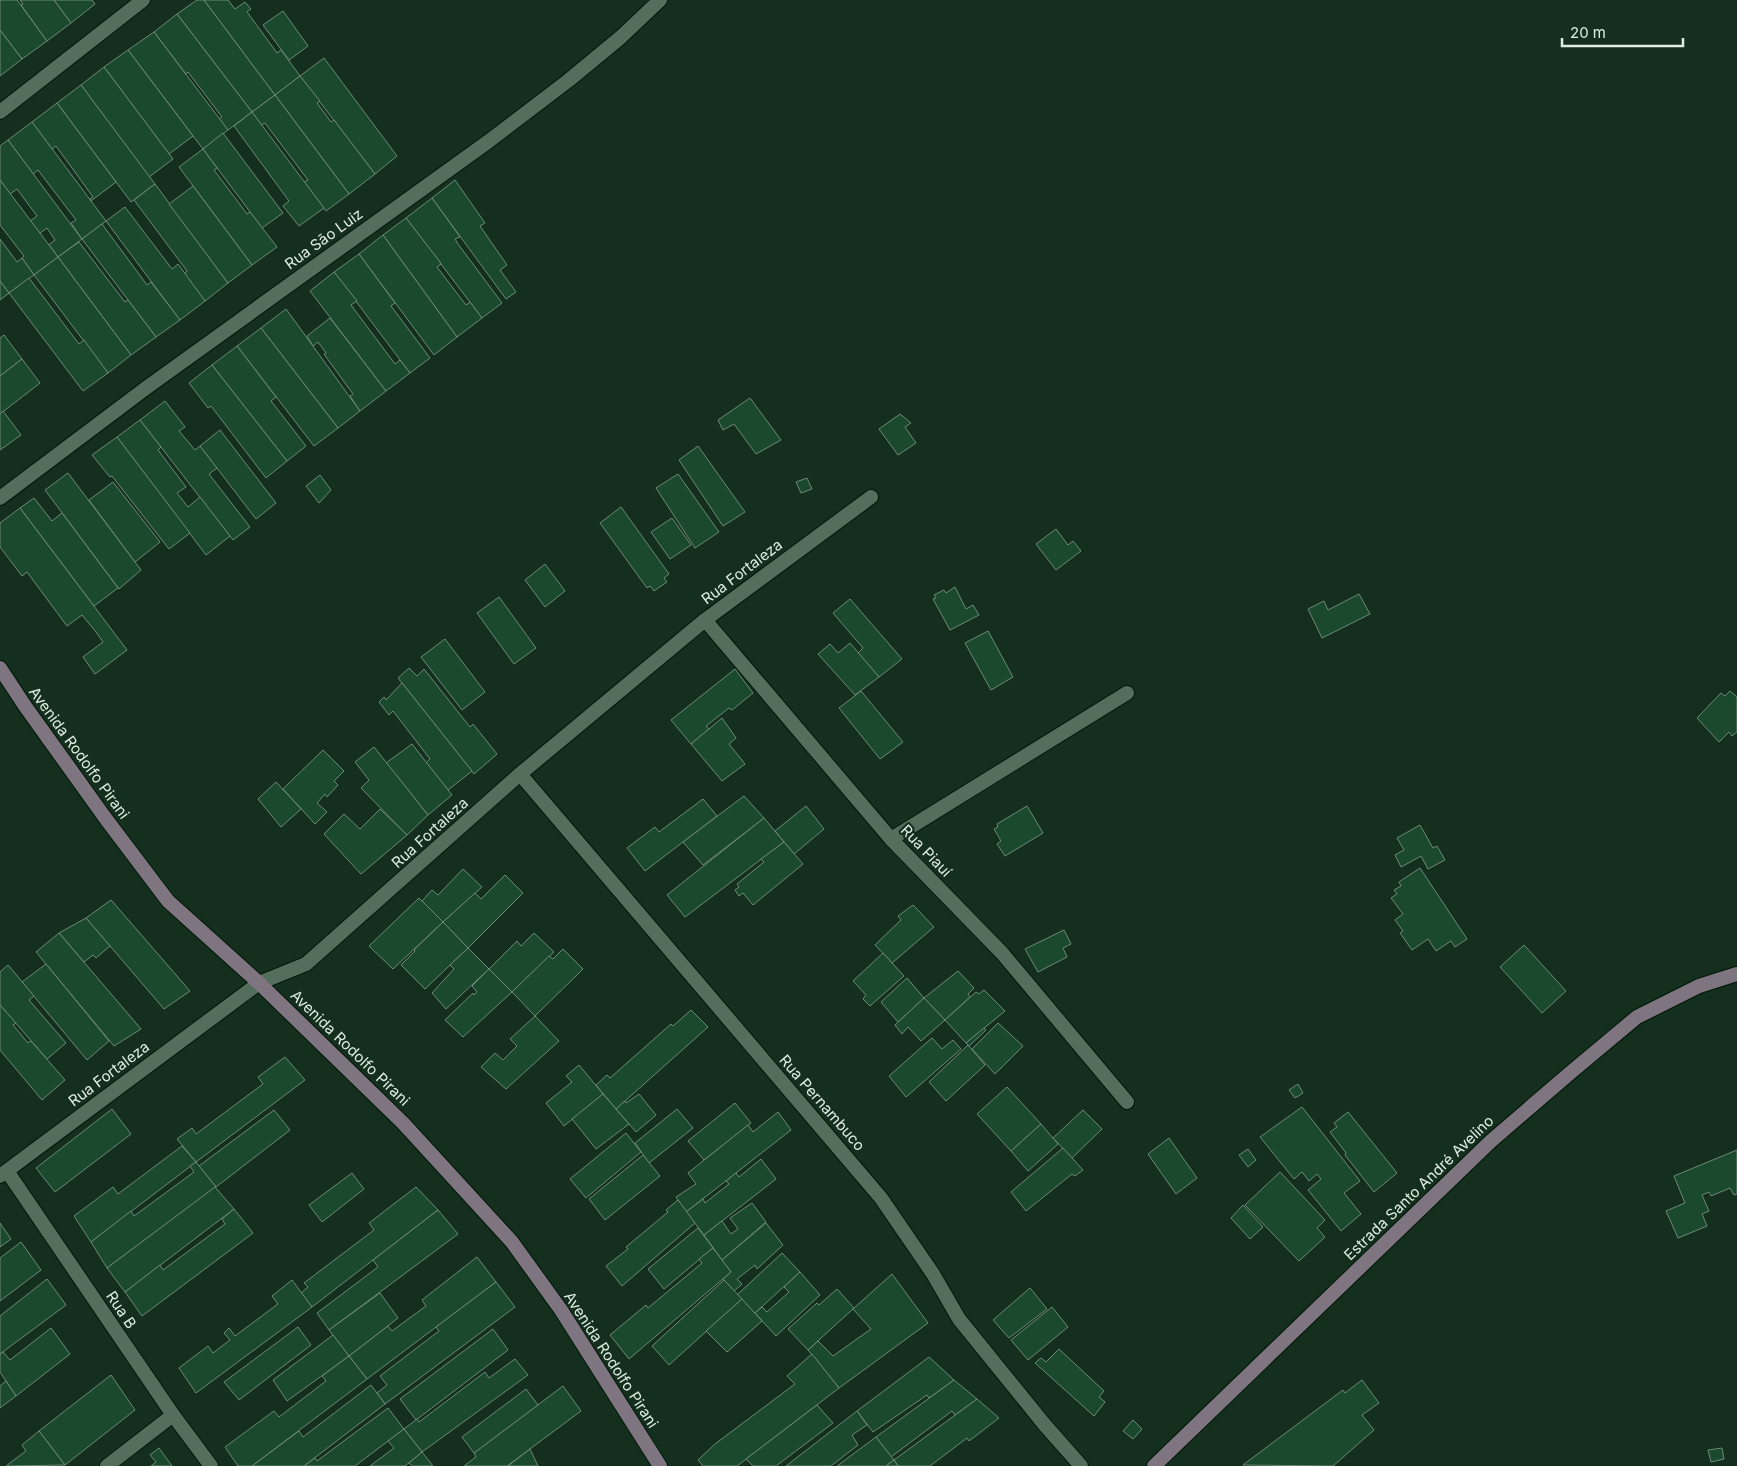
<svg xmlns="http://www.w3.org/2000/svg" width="1737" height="1466" font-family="Inter,sans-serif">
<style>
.building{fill:#1a492d;stroke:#6d8a76}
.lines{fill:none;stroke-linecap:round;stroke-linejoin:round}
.minor-casing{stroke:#001708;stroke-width:16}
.secondary-casing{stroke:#001708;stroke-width:16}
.minor{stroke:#536e5b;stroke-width:14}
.secondary{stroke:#7f7580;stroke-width:14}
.labels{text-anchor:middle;stroke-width:4.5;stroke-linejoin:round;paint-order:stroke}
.street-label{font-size:15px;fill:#ddede1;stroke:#152f1e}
</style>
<rect width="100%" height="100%" fill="#152f1e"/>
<g class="building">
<polygon points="0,0 17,0 47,41 22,59 0,30"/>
<polygon points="20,0 54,0 71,23 47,41 21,5 23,4"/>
<polygon points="54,0 92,0 95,4 71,23"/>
<polygon points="197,0 204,0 275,95 252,112 177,14"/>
<polygon points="204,0 228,0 235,9 245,2 251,9 247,12 277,53 281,50 300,76 275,95"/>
<polygon points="283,11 308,46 289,60 263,25"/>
<polygon points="177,14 252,112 228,130 219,119 222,117 188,72 186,74 154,32"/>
<polygon points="0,30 22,59 0,76"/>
<polygon points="154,32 228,130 203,149 128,50"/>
<polygon points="128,50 193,136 169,154 104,67"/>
<polygon points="324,58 397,156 375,174 300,76"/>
<polygon points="104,67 173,159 149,177 81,85"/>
<polygon points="300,76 320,101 317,103 331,122 334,120 375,174 349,194 275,95"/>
<polygon points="81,85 155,184 131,202 57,103"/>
<polygon points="275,95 349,194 326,211 304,182 308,180 265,123 261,125 252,112"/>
<polygon points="57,103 116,182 91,201 90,199 93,197 56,146 52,149 32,122"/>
<polygon points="252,112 324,208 299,226 283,206 289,201 234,126"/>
<polygon points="32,122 106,221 82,239 71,223 76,220 38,170 33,174 8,140"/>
<polygon points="223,133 283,213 262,228 203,149"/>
<polygon points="8,140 81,238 82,239 58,257 49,245 55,240 47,228 40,233 30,221 37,216 17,189 10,194 0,180 0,146"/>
<polygon points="203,149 217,168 214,170 247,214 250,212 277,247 252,265 179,167"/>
<polygon points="0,180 58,257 34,275 22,258 24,256 0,225"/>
<polygon points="455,180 485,223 480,226 507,265 500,270 516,292 506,299 432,198"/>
<polygon points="155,184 228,283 205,301 184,274 187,271 134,200"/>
<polygon points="193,186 252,265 228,283 169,204"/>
<polygon points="432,198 460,237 455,239 458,244 502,303 482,318 406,218"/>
<polygon points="125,207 172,269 178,264 205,301 180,320 106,221"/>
<polygon points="406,218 440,262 441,264 437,267 466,305 470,302 482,318 457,337 383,235"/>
<polygon points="102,224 147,285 151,282 180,320 156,337 82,239"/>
<polygon points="383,235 457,337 434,355 359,254"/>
<polygon points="0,239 17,262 22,258 34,275 9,293 0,281"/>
<polygon points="79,242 125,302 128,300 156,337 131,355 58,257"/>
<polygon points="359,254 395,303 391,306 430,358 410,373 334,272"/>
<polygon points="58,257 131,355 108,373 34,275"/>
<polygon points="334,272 357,301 351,305 395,364 400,360 410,373 386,391 310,291"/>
<polygon points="29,278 79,344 84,340 108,373 83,391 9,293"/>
<polygon points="0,281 9,293 0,300"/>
<polygon points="286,309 360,411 338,428 261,328"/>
<polygon points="330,318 386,391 360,411 350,396 353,394 324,354 326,353 318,342 313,346 307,336"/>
<polygon points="261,328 338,428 314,446 237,346"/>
<polygon points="4,335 22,359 0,376 0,338"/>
<polygon points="237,346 276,397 271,401 306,446 287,461 212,365"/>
<polygon points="22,359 40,383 0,414 0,376"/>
<polygon points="212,365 287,461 266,478 211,406 208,408 189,383"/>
<polygon points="750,398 781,440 756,454 734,424 723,430 718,420"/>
<polygon points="165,401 185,427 179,431 195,450 200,446 217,468 209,474 250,527 233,540 140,420"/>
<polygon points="3,411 21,435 0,450 0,414"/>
<polygon points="900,414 911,423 905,427 916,443 898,455 879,429"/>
<polygon points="140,420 161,447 158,450 186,487 177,493 188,507 200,497 230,536 206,555 117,437"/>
<polygon points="220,430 276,503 256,519 200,446"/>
<polygon points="117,437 190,533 169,549 112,476 110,477 92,455"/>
<polygon points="698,446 745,512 723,526 679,460"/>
<polygon points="68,473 141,570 119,589 45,490"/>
<polygon points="678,474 719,532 695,548 656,488"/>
<polygon points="320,475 331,490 319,503 306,486"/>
<polygon points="807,478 812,489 801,493 796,482"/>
<polygon points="113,482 160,542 135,562 89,500"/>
<polygon points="34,498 52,521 62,513 118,588 94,606 20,508"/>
<polygon points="621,507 669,574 664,578 667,582 654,591 650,586 647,588 600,523"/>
<polygon points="20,508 127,650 95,674 83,657 103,642 96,632 82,615 67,626 27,572 22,576 0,547 0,523"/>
<polygon points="672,518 691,545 670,559 651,532"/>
<polygon points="1056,529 1068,545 1073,541 1081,551 1056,570 1036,544"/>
<polygon points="545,564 565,591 545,607 525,580"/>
<polygon points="955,587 966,609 973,605 979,615 950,630 933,599 936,598 934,595 944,590 946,593"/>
<polygon points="1359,594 1370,614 1322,638 1308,609 1324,601 1328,610"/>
<polygon points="499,597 536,648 514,664 477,613"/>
<polygon points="850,599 902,659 879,677 858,653 863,648 833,613"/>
<polygon points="988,631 1013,677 991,690 965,643"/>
<polygon points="445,639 485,692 462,710 421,657"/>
<polygon points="850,643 879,677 855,695 818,654 830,644 838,653"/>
<polygon points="409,668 417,676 424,669 470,727 473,724 497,754 474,774 398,678"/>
<polygon points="735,669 753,693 732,710 729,708 706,726 709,729 691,744 671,720"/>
<polygon points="402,683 472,771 448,790 426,763 430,759 393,711 389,715 379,702 384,697 386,700"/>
<polygon points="861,691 903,742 880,759 839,708"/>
<polygon points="1730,691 1737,697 1737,732 1732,736 1729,732 1719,742 1697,718 1721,693 1725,696"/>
<polygon points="722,718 736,738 729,744 745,764 722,781 691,744"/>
<polygon points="412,744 452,795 428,815 386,763"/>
<polygon points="374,747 428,815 407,835 361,788 369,780 355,762"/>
<polygon points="323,750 344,771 334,781 338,785 327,797 325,794 317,803 327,812 315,824 283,789"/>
<polygon points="276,782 301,809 281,827 258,799"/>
<polygon points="744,796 764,818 703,865 683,842"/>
<polygon points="703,799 717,816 645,871 627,848 655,827 659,832"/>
<polygon points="806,806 824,829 794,854 775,831"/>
<polygon points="1027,806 1043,833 1005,856 997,844 1001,841 994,829 998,827 997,824"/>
<polygon points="380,809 407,835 361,874 324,834 344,814 360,829"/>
<polygon points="764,818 784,842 685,917 667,895"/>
<polygon points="1420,825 1433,848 1437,846 1445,860 1428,869 1421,856 1401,867 1395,855 1404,850 1397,838"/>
<polygon points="784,842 803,864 753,905 743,893 739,896 735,890 739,887 737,884 764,862 761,859"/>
<polygon points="1420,868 1467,939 1455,947 1451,941 1436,951 1428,939 1412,950 1400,933 1403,931 1395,920 1403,914 1391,898 1397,894 1394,890 1401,886 1399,882"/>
<polygon points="463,869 482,887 443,922 422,901 432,890 438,895"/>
<polygon points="505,875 523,893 468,948 443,922 475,893 481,899"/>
<polygon points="419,898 443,922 393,969 369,946"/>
<polygon points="111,900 190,991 164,1009 86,918"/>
<polygon points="913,905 934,927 892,963 875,945 901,920 898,916"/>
<polygon points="86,918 110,946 96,958 93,955 84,962 59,933"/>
<polygon points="443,922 468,948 425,989 401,965 415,951 414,950"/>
<polygon points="1064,930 1071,944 1063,948 1067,957 1038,972 1025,949"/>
<polygon points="59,933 141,1029 114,1046 36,952"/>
<polygon points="534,933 554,952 512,992 489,969 517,941 521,946"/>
<polygon points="1524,945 1566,991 1542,1013 1500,967"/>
<polygon points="468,948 489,969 446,1009 432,993 454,969 450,965"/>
<polygon points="563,949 583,969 535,1016 512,992 549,956 553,959"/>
<polygon points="883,953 904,976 870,1006 863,999 866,995 853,981"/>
<polygon points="46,964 109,1041 87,1060 22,982"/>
<polygon points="8,965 34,996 29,1000 66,1043 47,1059 0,1005 0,972"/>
<polygon points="489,969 512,992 463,1037 445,1020 473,993 474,995 477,992 472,986"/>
<polygon points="958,971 974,988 968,994 970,997 945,1020 924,998"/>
<polygon points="907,978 924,998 898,1022 881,1002"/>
<polygon points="984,990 1005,1011 966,1043 945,1020 976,992 979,994"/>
<polygon points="924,998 945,1020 921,1041 908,1027 902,1034 895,1025"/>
<polygon points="0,1005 16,1023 13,1025 28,1043 31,1041 65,1080 42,1100 0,1050"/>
<polygon points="691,1010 708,1027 616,1109 596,1085 607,1075 610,1078 671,1024 673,1026"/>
<polygon points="535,1016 559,1041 506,1089 481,1067 495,1053 503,1060 517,1046 510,1039"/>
<polygon points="998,1023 1023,1046 995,1074 972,1049"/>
<polygon points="984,1028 986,1030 969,1046 966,1043"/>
<polygon points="932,1038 942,1049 953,1040 961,1049 906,1097 889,1076"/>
<polygon points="968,1045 985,1065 946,1101 929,1082"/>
<polygon points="285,1057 305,1080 196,1162 177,1139 192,1128 196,1134 263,1084 258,1077"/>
<polygon points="579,1065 603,1094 564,1126 546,1103 572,1082 566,1076"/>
<polygon points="1298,1084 1303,1093 1295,1098 1289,1090"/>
<polygon points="1007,1087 1041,1124 1011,1151 977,1114"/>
<polygon points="603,1094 629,1124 596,1149 572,1119"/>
<polygon points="639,1094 656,1115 636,1132 616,1109 625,1101 626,1103"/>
<polygon points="735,1103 751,1123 704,1160 688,1141"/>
<polygon points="1302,1107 1360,1181 1344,1193 1361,1214 1341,1231 1308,1190 1321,1179 1317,1174 1309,1181 1302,1172 1294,1179 1260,1137"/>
<polygon points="112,1109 131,1134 55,1192 36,1168"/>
<polygon points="677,1109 693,1128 649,1163 635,1143"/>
<polygon points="274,1110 290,1130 216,1187 199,1166"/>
<polygon points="1083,1110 1102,1129 1072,1158 1053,1138"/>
<polygon points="778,1112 791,1130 686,1212 676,1197 696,1184 688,1173 748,1125 753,1132"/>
<polygon points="1348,1112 1397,1173 1374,1192 1345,1155 1346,1153 1330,1132 1337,1127 1334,1123"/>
<polygon points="1041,1124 1058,1144 1028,1171 1011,1151"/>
<polygon points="626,1133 641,1152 586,1198 570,1179"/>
<polygon points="1169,1138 1197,1178 1176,1194 1148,1154"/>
<polygon points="182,1146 196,1162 91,1242 74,1216 113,1187 118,1194"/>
<polygon points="1063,1148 1083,1170 1075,1176 1072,1174 1026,1211 1011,1192"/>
<polygon points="1248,1149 1256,1160 1248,1167 1239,1155"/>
<polygon points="1737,1150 1737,1194 1734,1195 1730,1188 1711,1196 1709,1192 1702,1195 1709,1211 1702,1214 1707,1226 1678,1238 1666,1211 1685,1203 1674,1176"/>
<polygon points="643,1155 660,1176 605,1220 589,1199"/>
<polygon points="761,1159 776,1179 704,1235 686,1212 703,1199 705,1203 729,1184 726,1181 736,1173 739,1177"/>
<polygon points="196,1162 216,1187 107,1268 91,1242 131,1211 134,1216 194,1172 190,1166"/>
<polygon points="1280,1172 1325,1220 1317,1228 1325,1237 1299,1261 1245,1205"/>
<polygon points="352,1173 364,1189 322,1222 309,1205"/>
<polygon points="215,1187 234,1209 125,1292 107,1268"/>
<polygon points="416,1187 438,1210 312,1307 301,1293 308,1287 304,1283 374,1230 369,1223"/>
<polygon points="678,1200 695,1223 622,1286 606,1266 628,1249 626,1247 668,1212 666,1210"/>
<polygon points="752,1203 766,1222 722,1260 704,1235 722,1221 731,1234 738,1229 730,1218"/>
<polygon points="1243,1205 1263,1227 1250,1239 1231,1218"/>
<polygon points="234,1209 253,1233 142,1316 125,1292 160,1265 163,1270 225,1224 222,1219"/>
<polygon points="438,1210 458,1234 329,1330 317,1313 378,1267 373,1260"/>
<polygon points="0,1223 11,1239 0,1247"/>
<polygon points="766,1223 783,1245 757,1269 755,1265 737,1279 742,1284 734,1291 723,1279 731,1272 722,1260"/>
<polygon points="698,1228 713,1248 664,1289 648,1269"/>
<polygon points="21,1242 41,1270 0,1301 0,1258"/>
<polygon points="713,1248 731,1272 629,1359 610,1335 646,1305 648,1308 702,1263 699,1259"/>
<polygon points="782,1253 800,1272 755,1313 737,1295"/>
<polygon points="477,1257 496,1282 367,1379 349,1356 388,1326 392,1331 426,1306 422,1300"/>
<polygon points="800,1272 820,1295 776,1336 755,1313 762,1307 767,1312 789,1292 784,1287"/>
<polygon points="892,1274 928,1323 839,1388 808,1350 818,1341 833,1356 871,1329 853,1309"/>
<polygon points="47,1279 66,1305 0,1354 0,1316"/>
<polygon points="292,1280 312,1307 196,1393 179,1368 208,1346 213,1353 230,1340 224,1333 229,1328 235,1336 278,1304 272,1296"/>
<polygon points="724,1280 742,1299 669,1365 652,1346"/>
<polygon points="496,1282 515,1307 385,1404 377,1393 387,1385 380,1376 439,1331 436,1327"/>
<polygon points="1030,1288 1047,1309 1009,1338 993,1320"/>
<polygon points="837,1289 854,1308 808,1350 788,1329 817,1303 819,1305"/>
<polygon points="380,1293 398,1318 349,1356 329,1330"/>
<polygon points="742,1299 762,1321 727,1352 706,1331"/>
<polygon points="1052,1307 1068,1327 1028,1360 1011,1340"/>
<polygon points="298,1327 311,1345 239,1400 224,1382"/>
<polygon points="51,1328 70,1354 16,1396 0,1372 0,1354 3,1352 10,1360"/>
<polygon points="493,1329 508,1350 416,1420 400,1399"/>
<polygon points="333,1335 349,1356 287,1401 273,1380"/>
<polygon points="1059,1349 1104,1391 1099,1397 1105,1402 1094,1416 1035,1363 1041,1358 1046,1362"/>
<polygon points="812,1354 839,1388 737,1466 703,1466 698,1460 715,1444 795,1384 787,1376"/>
<polygon points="349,1356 367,1379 252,1466 238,1466 225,1447 274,1411 279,1417 326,1381 322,1376"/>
<polygon points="929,1357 954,1380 929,1398 927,1395 873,1432 857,1411"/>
<polygon points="515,1359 528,1375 422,1452 404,1429 417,1419 419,1422 485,1372 489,1378"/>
<polygon points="111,1375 135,1410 65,1465 39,1431"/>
<polygon points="954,1380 977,1399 955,1415 952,1411 891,1457 876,1437"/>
<polygon points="1362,1380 1379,1403 1362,1415 1374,1430 1333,1466 1243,1465 1343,1390 1345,1393"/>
<polygon points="6,1381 16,1396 0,1408 0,1386"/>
<polygon points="371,1385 385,1404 304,1466 252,1466 299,1431 303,1437"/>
<polygon points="563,1386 581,1411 507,1466 464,1466 476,1457 474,1453"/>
<polygon points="526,1389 538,1405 474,1453 462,1437"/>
<polygon points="977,1399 999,1418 969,1441 967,1438 930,1466 898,1466 894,1460"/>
<polygon points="817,1405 833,1423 776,1466 753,1466 746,1459"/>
<polygon points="388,1408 404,1429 355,1466 304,1466 315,1458 317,1461"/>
<polygon points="857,1411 867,1425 852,1435 858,1445 831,1466 786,1466"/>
<polygon points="1133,1420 1142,1429 1133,1439 1123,1431"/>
<polygon points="404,1429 422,1452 405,1466 370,1466 394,1448 388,1441"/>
<polygon points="39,1431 65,1465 6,1466 26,1451 22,1445"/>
<polygon points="876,1437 894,1460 886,1466 837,1466"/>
<polygon points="159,1448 172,1466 151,1466 156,1462 150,1455"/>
<polygon points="1722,1448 1724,1459 1711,1462 1708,1450"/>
<polygon points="530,1449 538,1466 508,1466"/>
<polygon points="422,1452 433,1466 412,1466 409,1463"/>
<polygon points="894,1460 898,1466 886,1466"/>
</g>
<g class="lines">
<g class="minor-casing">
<g id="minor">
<polyline points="0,112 143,0"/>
<polyline points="0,498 146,388 489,141 569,80 621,37 660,0"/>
<polyline points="705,620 891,839 1002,953 1127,1102"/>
<polyline points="520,774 881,1198 933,1274 959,1319 1044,1424 1081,1466"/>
<polyline points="891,839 1127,693"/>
<polyline points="7,1171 173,1415 211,1466"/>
<polyline points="0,1176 259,983 306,964 520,774 705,620 871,497"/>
<polyline points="107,1466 173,1415"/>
</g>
</g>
<g class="secondary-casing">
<g id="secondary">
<polyline points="0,668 25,706 106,819 168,901 259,983 403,1123 512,1242 561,1310 660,1466"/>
<polyline points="1154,1466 1491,1141 1570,1073 1637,1017 1699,986 1737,974"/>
</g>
</g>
<use href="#minor" class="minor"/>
<use href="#secondary" class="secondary"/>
</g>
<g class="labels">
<g class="street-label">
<text transform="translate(324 239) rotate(-36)" y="5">Rua São Luiz</text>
<text transform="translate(742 572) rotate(-37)" y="5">Rua Fortaleza</text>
<text transform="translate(79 753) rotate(54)" y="5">Avenida Rodolfo Pirani</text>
<text transform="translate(430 833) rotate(-42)" y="5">Rua Fortaleza</text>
<text transform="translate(926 851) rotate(46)" y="5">Rua Piauí</text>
<text transform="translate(350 1048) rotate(44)" y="5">Avenida Rodolfo Pirani</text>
<text transform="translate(109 1074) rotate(-37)" y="5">Rua Fortaleza</text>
<text transform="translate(822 1103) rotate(49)" y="5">Rua Pernambuco</text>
<text transform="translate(1419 1188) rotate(-44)" y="5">Estrada Santo André Avelino</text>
<text transform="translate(121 1310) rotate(56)" y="5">Rua B</text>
<text transform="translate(611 1360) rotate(57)" y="5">Avenida Rodolfo Pirani</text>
</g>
</g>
<path d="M1562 38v8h121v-8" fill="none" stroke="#ddede1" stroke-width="2.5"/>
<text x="1570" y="38" font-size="15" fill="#ddede1" stroke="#152f1e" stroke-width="4" paint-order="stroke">20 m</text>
</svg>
